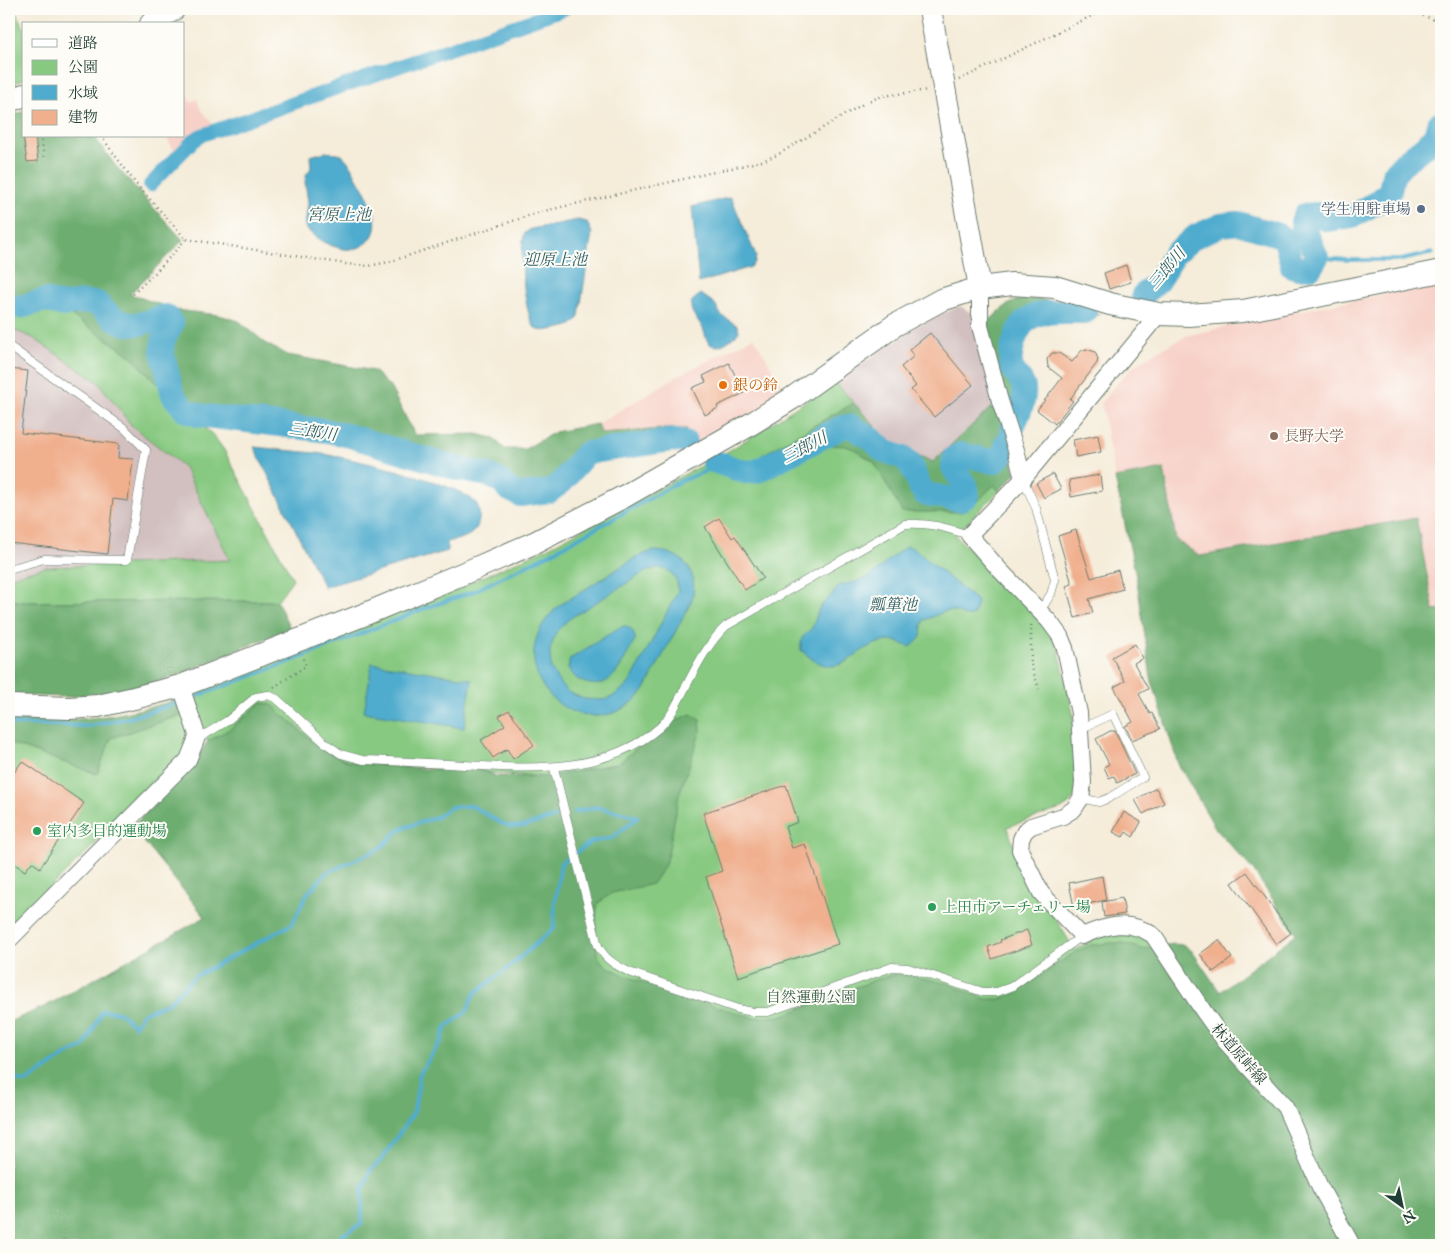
<svg xmlns="http://www.w3.org/2000/svg" width="1450" height="1254" font-family="'IM FELL Great Primer','Noto Serif JP',serif">
<style>
.built{fill:#f7d1c8}
.industrial{fill:#d2bfc0}
.green{fill:#87c981;stroke:#53835a}
.forest{fill:#6dad6f;stroke:#467552}
.water{fill:#50acce;stroke:#387481;fill-rule:evenodd}
.lines{fill:none;stroke-linecap:round;stroke-linejoin:round}
.stream{stroke:#50acce;stroke-width:4}
.canal{stroke:#50acce;stroke-width:14}
.river{stroke:#50acce;stroke-width:24}
.building{fill:#f0af8d}
.lane-casing{stroke:#6a7a6e;stroke-width:9}
.street-casing{stroke:#6a7a6e;stroke-width:18}
.secondary-casing{stroke:#6a7a6e;stroke-width:24}
.path{stroke:#6a7a6e;stroke-width:2.5;stroke-dasharray:1 4;stroke-linecap:butt}
.lane{stroke:#fff;stroke-width:8}
.street{stroke:#fff;stroke-width:16}
.secondary{stroke:#fff;stroke-width:22}
.service-dot{fill:#5c6f8a;stroke:#fdfcf7;stroke-width:2}
.food-dot{fill:#e8710a;stroke:#fdfcf7;stroke-width:2}
.education-dot{fill:#8d6e63;stroke:#fdfcf7;stroke-width:2}
.leisure-dot{fill:#2e9e5b;stroke:#fdfcf7;stroke-width:2}
.labels{text-anchor:middle;stroke-width:4;stroke-linejoin:round;paint-order:stroke}
.service-label{font-size:15px;fill:#4e5e75;stroke:#fdfcf7;text-anchor:end}
.food-label{font-size:15px;fill:#c56008;stroke:#fdfcf7;text-anchor:start}
.education-label{font-size:15px;fill:#785e54;stroke:#fdfcf7;text-anchor:start}
.leisure-label{font-size:15px;fill:#27864d;stroke:#fdfcf7;text-anchor:start}
.park-label{font-size:15px;fill:#396047;stroke:#fdfcf7}
.street-label{font-size:15px;fill:#1f3d34;stroke:#fdfcf7}
.water-label{font-size:16px;font-style:italic;fill:#2e5e62;stroke:#fdfcf7}
</style>
<rect width="100%" height="100%" fill="#fdfcf7"/>
<filter id="ink" filterUnits="userSpaceOnUse"><feTurbulence type="fractalNoise" baseFrequency=".02" numOctaves="2"/><feDisplacementMap in="SourceGraphic" scale="10" xChannelSelector="R" yChannelSelector="G"/><feConvolveMatrix kernelMatrix="1 2 1 2 8 2 1 2 1" color-interpolation-filters="sRGB"/></filter>
<filter id="wash" filterUnits="userSpaceOnUse"><feTurbulence type="fractalNoise" baseFrequency=".0096" numOctaves="4" result="noise"/><feDisplacementMap in="SourceGraphic" scale="20" xChannelSelector="R" yChannelSelector="G"/><feGaussianBlur stdDeviation="1.12" result="paint"/><feColorMatrix in="noise" values="0 0 0 0 0 0 0 0 0 0 0 0 0 0 0 0 0 1.4 0 .05"/><feComposite in="paint" operator="in"/></filter>
<g filter="url(#wash)">
<rect width="100%" height="100%" fill="#f5ecd9"/>
<g class="built">
<polygon points="184,78 190,103 197,99 200,108 213,125 193,136 176,154 167,138 169,136 184,136"/>
<polygon points="1441,282 1441,609 1434,611 1415,518 1200,556 1176,540 1164,469 1115,478 1101,402 1130,369 1154,353 1186,336 1292,312 1412,289"/>
<polygon points="754,337 786,392 700,445 687,429 660,429 602,434 597,424 676,377"/>
</g>
<g class="industrial">
<polygon points="960,306 973,314 996,403 933,462 890,443 835,382 923,322"/>
<polygon points="9,328 33,338 98,382 132,426 184,467 230,561 45,567 9,577"/>
</g>
<g class="green">
<polygon points="9,9 14,9 24,28 24,79 9,85"/>
<polygon points="39,307 73,316 130,355 167,393 181,413 197,421 213,435 224,450 293,579 277,601 25,602 9,600 9,577 45,567 230,560 184,467 132,426 98,382 33,338 9,328 9,309"/>
<polygon points="835,382 890,443 933,462 996,403 1016,474 955,535 1042,622 1054,639 1059,650 1073,714 1076,795 1069,804 1061,809 1007,827 1019,860 1075,950 1102,934 1125,931 1152,942 1203,1027 342,1245 548,777 349,762 322,750 272,705 265,703 261,703 230,729 209,741 197,735 175,770 148,792 9,928 9,743 97,774 111,738 182,715 177,700 467,584 547,548 732,449"/>
</g>
<g class="forest">
<path d="M24,111V136H94L115,165L183,240L130,294L176,310L219,315L239,321L268,345L288,355L374,371L390,387L415,435L477,434L493,438L505,449H525L555,432L597,424L602,434L660,429H687L679,445C654,447 630,450 606,453C601,454 592,454 587,456C577,462 571,478 564,486C546,505 515,501 498,485L351,442L280,429L197,421L181,413L167,393L130,355L73,316L39,307L9,309V117Z"/>
<path d="M1026,298L1052,301L1100,314C1089,317 1076,322 1065,322C1036,322 1024,316 1015,351C1020,360 1030,374 1032,383C1035,396 1021,423 1016,436L985,325C999,312 1007,301 1026,298Z"/>
<polygon points="854,403 890,443 933,462 996,403 1016,474 999,491 994,485 975,504 962,512 902,512 874,462 854,449 845,446 830,445 770,468 762,455"/>
<path d="M1164,469L1176,540L1200,556L1416,518L1434,611L1441,609V1245H9V1022L46,1006L205,917L132,827L191,767L208,741L230,729L261,703L272,705L322,750L349,762L429,770L476,768L496,776L548,777L619,763L662,727L691,714L700,720L701,730L679,795L668,854L665,865L652,884L612,893L597,904C597,918 592,950 601,961C612,977 717,1006 741,1014L754,1018L781,1016L875,980L900,973L949,984L986,999H1001L1012,995L1072,954L1091,945L1111,943H1123L1142,949L1174,944L1184,945L1192,951L1220,992L1296,934L1253,870L1216,829L1178,764L1151,678L1137,581L1115,478Z"/>
<polygon points="9,600 25,602 277,601 290,628 178,675 132,689 67,697 9,695"/>
<path d="M177,700L182,715L111,738L97,774L9,743V719C48,721 89,721 128,712C144,709 161,704 177,700Z"/>
</g>
<g class="water">
<path d="M325,152C330,153 336,152 340,154C348,158 352,169 356,176C366,194 387,223 368,242C361,248 353,250 344,249C328,246 315,239 305,227L308,202L305,182L306,175L311,168L310,156Z"/>
<polygon points="731,197 756,256 755,262 751,267 699,283 692,207"/>
<path d="M578,220L587,222L592,233L579,316C575,325 570,326 561,328C554,329 545,332 538,330C524,326 518,244 525,233C526,233 530,229 531,229Z"/>
<path d="M701,294L715,304L721,315L738,326L739,332C733,338 717,353 708,342C705,338 705,331 702,327C699,320 691,315 691,306C691,300 696,298 701,294Z"/>
<path d="M254,447C274,449 294,451 315,453C344,456 457,482 475,502C479,506 480,513 479,520C477,536 461,539 447,542L448,551L324,587Z"/>
<path d="M908,546L913,548L977,601L975,611L972,616C963,618 957,610 948,611C940,612 933,618 924,620C917,635 929,633 910,647C904,645 897,640 891,641C850,642 845,690 801,650C800,633 805,638 813,626C816,620 816,613 820,607C827,599 833,595 838,586C849,583 860,582 870,576C883,568 893,553 908,546Z"/>
<path d="M652,551C682,550 701,572 691,602L644,691C583,762 487,666 560,605L635,558ZM657,568C671,569 678,577 678,591L632,679L627,686L612,697L603,700L584,699L568,692L561,685L551,669L550,650L556,632L569,619L645,572Z"/>
<path d="M625,626C632,628 635,633 635,640C624,659 613,692 586,683C578,681 572,675 568,668L570,659L620,627Z"/>
<polygon points="372,663 472,679 464,728 364,712"/>
</g>
<g class="lines">
<g class="stream">
<polyline points="1317,257 1347,260 1401,260 1433,253"/>
<polyline points="190,699 305,656 423,609 472,592 549,554 681,481 721,465"/>
<polyline points="9,724 88,726 129,718 181,702"/>
<polyline points="575,812 597,807 638,817"/>
<polyline points="9,1078 26,1082 70,1053 84,1047 102,1011 119,1012 135,1026 143,1013 168,1003 194,977 292,924 307,894 326,873 381,848 400,829 437,817 451,807 472,806 501,823 511,827 525,826 555,817"/>
<polyline points="334,1245 342,1235 362,1224 362,1192 370,1171 382,1159 414,1112 420,1073 441,1041 446,1027 466,1012 475,993 506,970 554,928 555,902 561,863 591,842 612,838 638,817"/>
</g>
<polyline class="canal" points="150,185 194,140 202,135 564,9"/>
<g class="river">
<polyline points="1143,295 1158,281 1175,253 1196,236 1221,225 1238,223 1278,235 1285,239 1292,266 1298,268 1311,267 1317,257 1302,222 1305,215 1317,214 1328,220 1353,216 1379,201 1390,191 1393,175 1407,160 1424,147 1435,135 1438,125 1441,123"/>
<path d="M9,305L20,307L45,300L63,305L82,302L97,303C111,318 125,330 147,322C154,320 159,316 166,316L172,324L163,341L162,352L173,395L185,410L198,415L328,431L350,436L462,470L488,475L500,481L508,489L520,495L550,491L562,482L586,453L673,440L685,442"/>
<path d="M1012,429C1017,417 1026,402 1024,388C1023,379 1013,374 1011,365C1010,357 1012,349 1014,342C1024,305 1054,313 1085,312"/>
<polyline points="713,461 745,472 757,471 842,427 851,426 872,439 884,451 904,458 908,462 912,467 919,485 925,494 960,500 967,496 967,488 953,467 954,458 961,454 965,455 994,462 1004,453 1007,442"/>
</g>
</g>
<g id="blocks">
<g class="building">
<polygon points="23,136 35,136 38,161 27,162"/>
<polygon points="1126,265 1131,282 1109,289 1104,273"/>
<polygon points="930,333 973,385 934,417 911,390 916,386 901,367 914,356 909,350"/>
<polygon points="1087,349 1095,352 1098,359 1097,363 1070,399 1073,401 1055,424 1037,410 1062,378 1048,367 1047,359 1052,353 1059,353 1072,362 1082,350"/>
<polygon points="729,363 744,393 717,406 718,408 705,415 692,388 706,382 703,376"/>
<polygon points="9,369 28,371 21,433 119,444 118,458 133,459 128,501 113,499 107,554 9,543"/>
<polygon points="1098,435 1101,452 1076,457 1073,440"/>
<polygon points="1053,474 1061,489 1044,498 1036,483"/>
<polygon points="1100,475 1102,491 1071,497 1069,480"/>
<polygon points="719,518 732,538 735,536 763,578 745,590 705,527"/>
<polygon points="1076,530 1091,578 1118,570 1123,589 1089,599 1093,613 1075,618 1066,586 1072,584 1058,536"/>
<polygon points="1135,644 1143,658 1134,663 1148,689 1139,694 1150,714 1152,713 1160,729 1132,740 1125,726 1133,722 1114,687 1125,681 1112,657"/>
<polygon points="509,710 534,745 513,759 507,749 493,758 481,740 505,725 499,716"/>
<polygon points="1110,731 1115,731 1135,774 1117,783 1114,776 1109,778 1104,767 1109,764 1096,739"/>
<polygon points="22,761 84,803 40,868 32,862 25,871 9,860 9,780"/>
<polygon points="786,785 798,822 785,827 792,848 805,844 838,944 738,977 706,877 722,871 703,813"/>
<polygon points="1156,788 1164,803 1143,814 1135,800"/>
<polygon points="1124,812 1141,822 1133,837 1126,832 1123,837 1113,832"/>
<polygon points="1247,872 1291,933 1276,944 1232,883"/>
<polygon points="1102,876 1106,900 1074,907 1069,883"/>
<polygon points="1122,898 1125,914 1104,917 1102,902"/>
<polygon points="1027,930 1032,945 992,959 988,947 1001,942 1000,940"/>
<polygon points="1219,940 1232,958 1213,972 1200,954"/>
</g>
</g>
</g>
<g filter="url(#ink)">
<use href="#blocks" fill-opacity="0" stroke="#6a7a6e" stroke-width="1"/>
<g class="lines">
<g class="lane-casing">
<g id="lane">
<polyline points="9,346 124,428 146,450 127,560 44,559 9,569"/>
<polyline points="1023,479 1036,508 1055,580 1051,594 1040,611"/>
<polyline points="1080,729 1113,714 1143,777 1109,798 1099,802 1081,798"/>
<path d="M196,740L227,721L256,697L268,695L277,699L325,743L341,754L363,760C397,761 431,763 465,765C532,769 606,774 660,727C671,717 676,705 683,692C695,669 707,644 726,626L905,524C928,522 947,528 969,535"/>
<path d="M554,768L598,946C607,961 614,964 629,972L738,1009L753,1012H768L892,967L908,968L983,992H997L1011,987L1082,936"/>
</g>
</g>
<g class="street-casing">
<g id="street">
<polyline points="980,288 980,326 1000,401 1016,450 1023,479"/>
<path d="M1159,314L1023,479L969,535L998,568L1049,621L1060,636L1065,648L1079,713L1083,783L1081,798L1074,809L1063,816L1031,826L1025,831L1021,839L1020,850L1041,893L1082,936C1107,925 1128,919 1153,935L1204,1012L1225,1041L1285,1107L1320,1187L1352,1245"/>
<polyline points="9,940 188,760 196,740 197,735 181,686"/>
</g>
</g>
<g class="secondary-casing">
<g id="secondary">
<polyline points="930,9 980,288"/>
<polyline points="151,24 174,9"/>
<polyline points="9,101 24,95"/>
<polyline points="9,706 70,708 98,706 134,698 181,686 363,615 474,569 536,542 625,496 746,427 791,399 895,325 941,300 980,288 1012,284 1055,287 1110,304 1159,314 1189,315 1243,311 1441,271"/>
</g>
</g>
<g class="path">
<polyline points="1404,9 1441,22"/>
<polyline points="959,80 1106,9"/>
<polyline points="41,136 44,158"/>
<polyline points="101,136 136,184 186,239 346,264 369,266 389,262 540,212 762,161 777,155 868,101 883,96 928,90"/>
<polyline points="133,294 157,271 186,239"/>
<polyline points="1031,625 1031,665 1039,689"/>
<polyline points="274,687 306,666 303,658"/>
</g>
<use href="#lane" class="lane"/>
<use href="#street" class="street"/>
<use href="#secondary" class="secondary"/>
</g>
</g>
<circle class="service-dot" cx="1421" cy="209" r="5"/>
<circle class="food-dot" cx="723" cy="385" r="5"/>
<circle class="education-dot" cx="1274" cy="436" r="5"/>
<g class="leisure-dot">
<circle cx="37" cy="831" r="5"/>
<circle cx="932" cy="907" r="5"/>
</g>
<g class="labels">
<g class="service-label">
<text x="1411" y="214">学生用駐車場</text>
</g>
<g class="food-label">
<text x="733" y="390">銀の鈴</text>
</g>
<g class="education-label">
<text x="1284" y="441">長野大学</text>
</g>
<g class="leisure-label">
<text x="47" y="836">室内多目的運動場</text>
<text x="942" y="912">上田市アーチェリー場</text>
</g>
<g class="park-label">
<text x="811" y="1002">自然運動公園</text>
</g>
<g class="street-label">
<text transform="translate(1239 1054) rotate(49)" y="5">林道原峠線</text>
</g>
<g class="water-label">
<text x="339" y="220">宮原上池</text>
<text x="555" y="265">迎原上池</text>
<text transform="translate(1166 268) rotate(-50)" y="6">三郎川</text>
<text transform="translate(313 431) rotate(8)" y="6">三郎川</text>
<text transform="translate(804 447) rotate(-28)" y="6">三郎川</text>
<text x="893" y="610">瓢箪池</text>
</g>
</g>
<rect width="1450" height="1254" fill="none" stroke="#fdfcf7" stroke-width="30"/>
<rect x="22" y="22" width="162" height="115" fill="#fdfcf7" stroke="#a4b0a9"/>
<rect x="32" y="39" width="25" height="8" fill="#ffffff" stroke="#a4b0a9"/>
<text x="68" y="48" font-size="15" fill="#1f3d34">道路</text>
<rect x="32" y="60" width="25" height="15" fill="#87c981" stroke="#a4b0a9"/>
<text x="68" y="72" font-size="15" fill="#1f3d34">公園</text>
<rect x="32" y="85" width="25" height="15" fill="#50acce" stroke="#a4b0a9"/>
<text x="68" y="98" font-size="15" fill="#1f3d34">水域</text>
<rect x="32" y="110" width="25" height="15" fill="#f0af8d" stroke="#a4b0a9"/>
<text x="68" y="122" font-size="15" fill="#1f3d34">建物</text>
<g transform="translate(1402 1206) rotate(147)" stroke="#fdfcf7" stroke-width="4" paint-order="stroke">
<path d="M0-4L9 19L0 12L-9 19Z" fill="#1f3d34"/>
<text y="-8" font-size="14" font-weight="bold" text-anchor="middle" fill="#1f3d34">N</text>
</g>
</svg>
